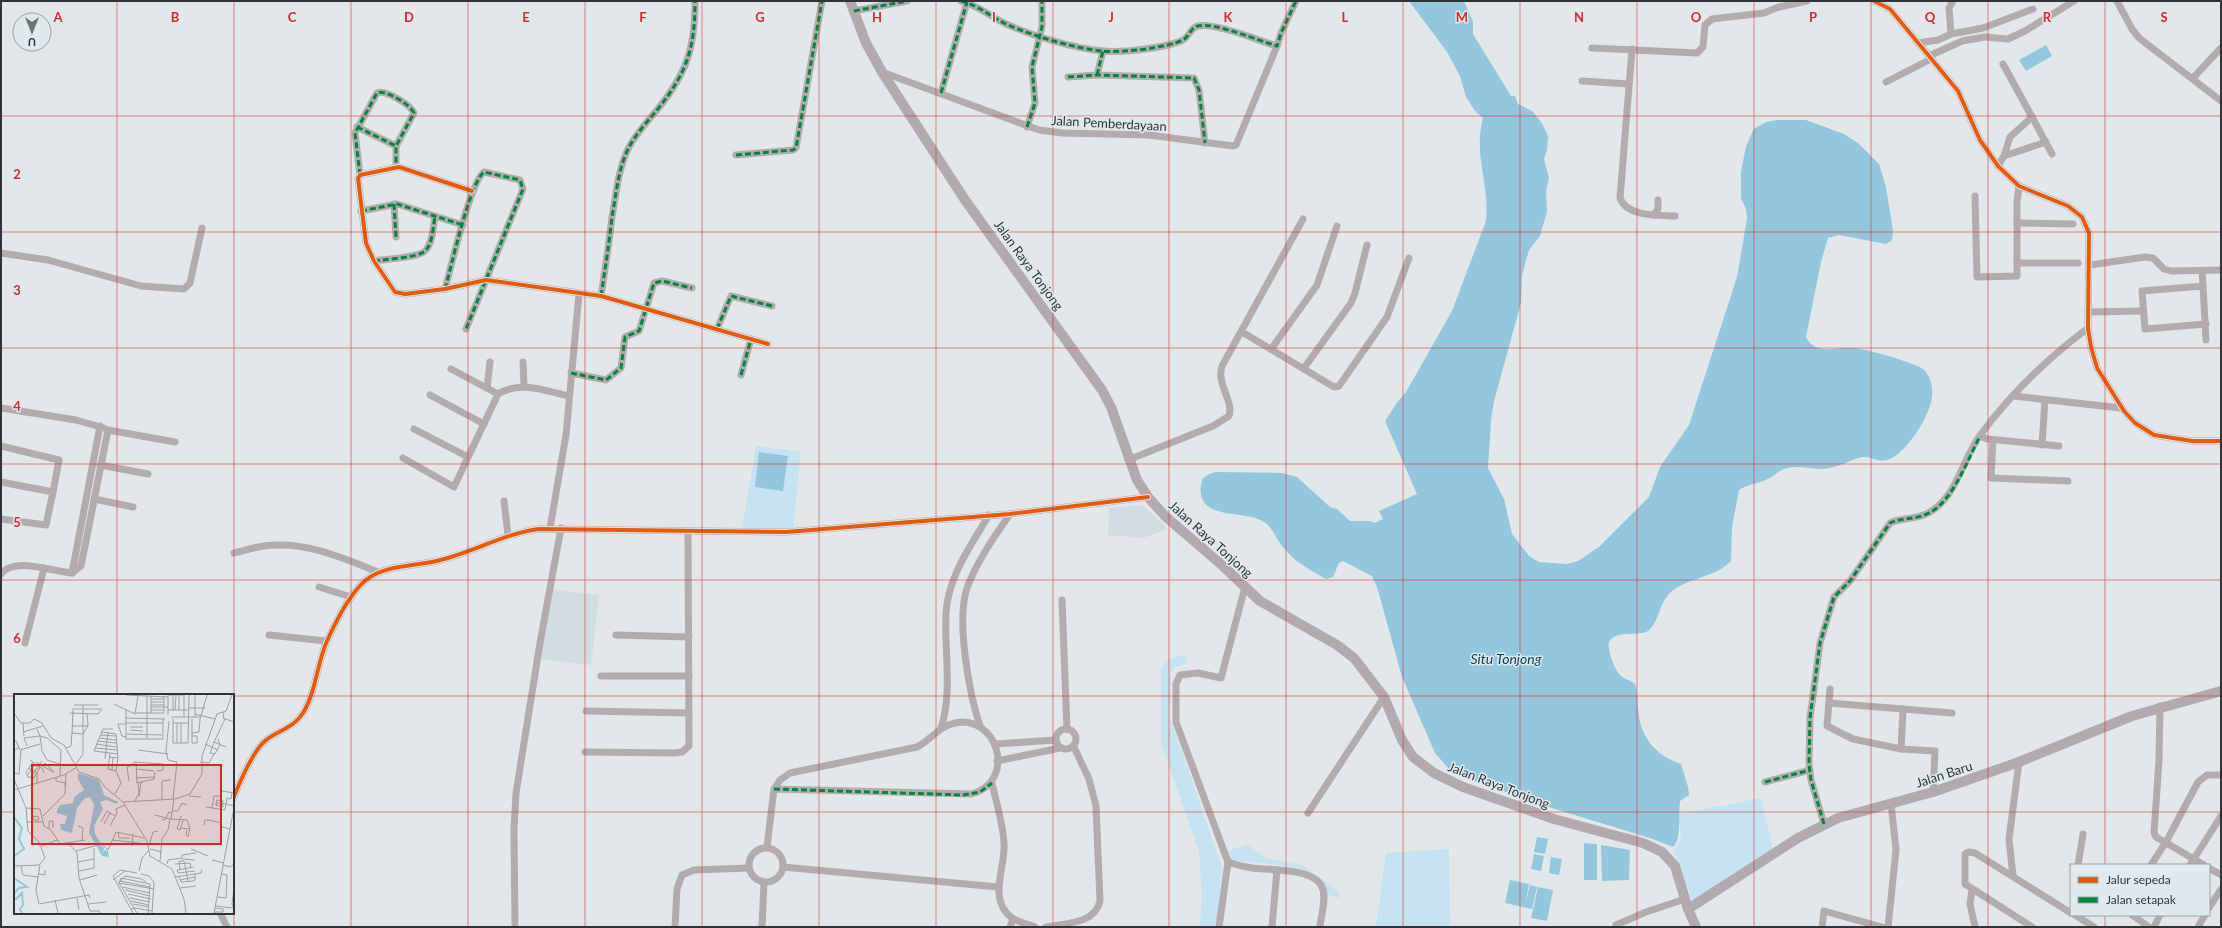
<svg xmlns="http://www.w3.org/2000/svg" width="2222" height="928" font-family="Lato,sans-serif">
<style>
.built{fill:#d1dde3}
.green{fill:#c5e3f1}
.water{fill:#94c6dd}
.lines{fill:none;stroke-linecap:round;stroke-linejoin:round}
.minor{stroke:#b3abae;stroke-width:7}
.secondary{stroke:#b2aaae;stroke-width:10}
.quiet{stroke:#00873e;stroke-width:3;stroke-dasharray:6 3;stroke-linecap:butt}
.cycleway-casing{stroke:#dfe9ee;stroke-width:6}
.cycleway{stroke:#e8590c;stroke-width:4}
.grid{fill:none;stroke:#d62828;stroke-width:1;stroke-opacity:0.55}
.labels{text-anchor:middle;stroke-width:3;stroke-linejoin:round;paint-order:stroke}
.street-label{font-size:13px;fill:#303436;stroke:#dfe9ee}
.water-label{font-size:14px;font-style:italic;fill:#003f55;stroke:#dfe9ee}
.inset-river{fill:none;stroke:#94c6dd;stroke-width:2}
.inset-road{fill:none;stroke:#9ba0a2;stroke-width:1}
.view{fill:#d62828;fill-opacity:0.15;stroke:#d62828;stroke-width:2}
.inset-edge{fill:none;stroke:#303436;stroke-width:2}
.grid-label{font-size:13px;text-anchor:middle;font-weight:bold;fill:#d62828;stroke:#dfe9ee;stroke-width:3;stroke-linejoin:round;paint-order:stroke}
</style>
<rect width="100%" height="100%" fill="#e2e8ea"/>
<g class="built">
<polygon points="1142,505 1168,529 1143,538 1108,535 1109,508"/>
<polygon points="550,589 599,595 591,665 541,659"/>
</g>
<g class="green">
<polygon points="756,446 801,452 793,528 742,530"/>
<polygon points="1182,655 1187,655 1187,663 1175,667 1171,672 1170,717 1222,868 1216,927 1200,927 1202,894 1199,851 1161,743 1161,667 1169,660"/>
<polygon points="1761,798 1773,850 1692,901 1674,850 1681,839 1679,814"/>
<polygon points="1247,844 1267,859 1302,865 1338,891 1340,898 1326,894 1302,870 1280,865 1231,860 1226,852"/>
<polygon points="1449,849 1450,927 1376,927 1386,853"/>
</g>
<g class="water">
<path d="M1409,1H1464L1473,22V34L1511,96H1515L1518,104L1532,111L1542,123L1548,136L1547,150L1544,159L1549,178L1546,190L1547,212L1540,236L1529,250L1522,275L1521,303L1494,401L1491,420L1488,468L1504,499L1512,534L1529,556L1539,562L1567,564L1578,561L1599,547L1649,497L1660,467L1689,425L1737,277L1747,219L1746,209L1741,198V172L1746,146L1754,129L1766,122L1777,120H1806L1844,134L1858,143L1879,164L1886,187L1893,231L1892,240L1886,244L1839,235L1828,238L1821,262L1806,337C1816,357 1838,346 1855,348C1866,349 1917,363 1924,370C1930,375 1933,387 1932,395C1932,413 1906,455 1887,460C1877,463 1869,454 1858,458C1846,462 1835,469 1821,469C1811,469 1798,465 1788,468C1781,469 1776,474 1770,478C1760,483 1748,484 1739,490L1732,527L1731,561C1715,578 1689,577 1671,592C1658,603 1659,626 1646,632C1634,636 1616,630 1609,642C1607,650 1615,671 1621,676C1626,680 1631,680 1635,684C1638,692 1637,701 1638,709C1640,737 1655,755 1681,764L1688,787L1689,795L1680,801C1678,814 1682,840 1673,847L1650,838L1545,806L1467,778L1450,770L1435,753L1402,677L1377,587L1372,576L1343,561L1339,563L1333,577L1326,579C1310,570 1293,561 1282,546C1276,538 1273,528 1264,522C1245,509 1196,522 1201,485C1202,476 1207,475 1215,472L1282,473L1297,477L1330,507L1337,509L1350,521H1370L1375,523L1383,519L1379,511L1417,494L1385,421L1396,404L1406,392L1452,311L1486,221C1490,184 1473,156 1483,118L1475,111L1466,97L1460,76L1447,52Z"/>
<polygon points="2046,45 2052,56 2026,71 2019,60"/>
<polygon points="759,452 788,456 783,491 755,487"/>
<polygon points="1537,837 1548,839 1545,854 1534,852"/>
<polygon points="1584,843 1597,844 1597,880 1584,880"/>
<polygon points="1601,845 1630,850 1629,880 1602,881"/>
<polygon points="1534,854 1544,856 1541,871 1531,869"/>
<polygon points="1551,857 1562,859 1559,875 1549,873"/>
<polygon points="1510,880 1529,884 1525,906 1530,885 1537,887 1532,909 1505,903"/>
<polygon points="1538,887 1553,890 1547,921 1531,918"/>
</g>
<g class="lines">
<g class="minor">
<path d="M961,1C978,5 991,17 1006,24C1033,36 1073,48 1102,51C1122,53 1166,48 1183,40C1190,36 1190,28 1198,26C1214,22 1260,41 1277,46"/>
<polyline points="1874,1 1890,9 1958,91 1980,140 1998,166 2019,186 2068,206 2082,217 2089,233 2088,328 2091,347 2097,368 2124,411 2135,423 2154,435 2192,441 2221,441"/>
<polyline points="2117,1 2132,29 2139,38 2221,101"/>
<polyline points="854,11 907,1"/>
<polyline points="1951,34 1983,28 2033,9"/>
<polyline points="1918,43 1938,40 1951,34 1949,8 1953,1"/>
<polyline points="1592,48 1697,53 1703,47 1705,25 1712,19 1764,13 1779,7 1807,1"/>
<path d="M1632,49L1620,198C1627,217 1658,215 1675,216"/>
<polyline points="1929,56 1962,41 1985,37 2008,39 2025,31 2074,1"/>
<polyline points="882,72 1039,130 1062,133 1149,135 1233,146 1236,145 1277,46 1281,33 1296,1"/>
<polyline points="1097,75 1103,51"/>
<polyline points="1068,77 1097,75 1194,78 1199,90 1205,143"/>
<polyline points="2193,78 2221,48"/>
<polyline points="1582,81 1629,84"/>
<polyline points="1886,82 1931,59"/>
<polyline points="941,93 967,2"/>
<polyline points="2032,117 2052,154"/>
<polyline points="357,127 396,146"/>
<polyline points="1027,127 1035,103 1032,67 1042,27 1042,1"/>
<polyline points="736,155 793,150 796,148 822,1"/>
<polyline points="2004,156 2046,142"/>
<polyline points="1998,166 2004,156 2010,137 2032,117 2003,64"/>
<path d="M360,175L355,133L377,93C385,89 411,105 414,113L396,146V167"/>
<polyline points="472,191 399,167 360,175 358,178 366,243 374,261 395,292 405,294 445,289 486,280 601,296 768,344"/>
<polyline points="1975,196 1977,277 2017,276 2017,202 2019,186"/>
<polyline points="394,204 396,237"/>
<polyline points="361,211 397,204 463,225"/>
<polyline points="1654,215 1658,209 1658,200"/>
<polyline points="2017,223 2073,224"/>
<polyline points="1,253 48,260 141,286 184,289 190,283 202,228"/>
<path d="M374,261C385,259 420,258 426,250C433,242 433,226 435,217"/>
<polyline points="2017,263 2078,263"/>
<polyline points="2090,265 2145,257 2153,258 2164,269 2171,271 2221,270"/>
<polyline points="2202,271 2203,286"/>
<path d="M445,289C451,268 470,182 484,172L520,180L523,189L466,329"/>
<path d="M601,296C605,270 609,244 612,217C616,195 618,170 628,149C635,135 647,122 657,110C687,73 695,48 695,1"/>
<polyline points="2088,312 2143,311"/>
<polyline points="2206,324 2145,329 2142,291 2203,286 2206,340"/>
<polyline points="717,329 731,296 772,306"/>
<polyline points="1242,332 1334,387 1339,386 1387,317 1409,258"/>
<polyline points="1272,348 1317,285 1337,226"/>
<polyline points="523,362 524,386"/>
<polyline points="1304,368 1351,303 1355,293 1367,245"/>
<polyline points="451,369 498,394"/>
<polyline points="571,373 606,380 621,368 625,337 639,331 654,283 662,281 692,288"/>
<polyline points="741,375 751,339"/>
<polyline points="487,388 490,362"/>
<polyline points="430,395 484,424"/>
<polyline points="2013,396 2121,408"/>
<polyline points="1,408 76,420 104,428"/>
<polyline points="414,429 468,457"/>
<polyline points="1980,436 1987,439 2059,446"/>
<polyline points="1993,440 1991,478 2068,481"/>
<polyline points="2042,445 2045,400"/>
<polyline points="1,446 59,460 53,492 1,482"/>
<path d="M403,458L454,487L498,394C521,380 545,391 569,396"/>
<path d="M1128,460L1213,426L1229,416C1234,401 1216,384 1222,366L1303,219"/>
<polyline points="100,465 148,474"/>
<polyline points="94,499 133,507"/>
<polyline points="504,501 508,535"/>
<polyline points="1,519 46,525 53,492"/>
<polyline points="550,528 566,435 579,294"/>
<path d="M234,553C244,551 254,547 264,546C305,541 341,557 378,572"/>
<polyline points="72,573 100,426"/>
<path d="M1,574C14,556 53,572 72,573L81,566L108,430L175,442"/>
<polyline points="319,587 351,597"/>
<path d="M1245,587L1221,678L1198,673L1180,675L1176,684V722L1228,862C1236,865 1244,867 1252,868C1269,870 1314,868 1322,887C1327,897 1321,916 1320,927"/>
<polyline points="1062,600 1067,729"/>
<polyline points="269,635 326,641"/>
<polyline points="616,635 689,637"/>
<polyline points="25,643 44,568"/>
<polyline points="601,676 689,676"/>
<polyline points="1830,689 1827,726 1853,739 1901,749 1935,751 1933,792"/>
<polyline points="1829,703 1952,713"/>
<polyline points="2160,706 2159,760 2154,833 2156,837 2204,865"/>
<polyline points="586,711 689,713"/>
<path d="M980,726C969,693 956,621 967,588C977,561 994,537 1010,514"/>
<path d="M941,728C953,690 944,652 946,613C948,577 971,545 989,515"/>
<circle cx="1066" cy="739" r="10"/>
<polyline points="995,744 1056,740"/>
<polyline points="1901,749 1903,709"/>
<polyline points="585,752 675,753 682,752 689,746 688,531"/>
<polyline points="997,761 1060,748"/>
<polyline points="1765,782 1810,770"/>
<path d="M992,783C996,802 1003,823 1004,843C1006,868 987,899 1012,918C1018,922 1028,924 1035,927"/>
<path d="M233,799C239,784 252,752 265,741C278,730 293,729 303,713C316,692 317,663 327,641C336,621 349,594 366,580C383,566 411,566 432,562C469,555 501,534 539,529L786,532L1010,514L1148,497"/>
<polyline points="1308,813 1384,697"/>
<path d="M1824,824L1811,780L1809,764L1810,718L1820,643L1834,597L1850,581L1890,523C1903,517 1917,520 1930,512C1958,495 1962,459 1981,434C2011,394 2048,358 2088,328"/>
<path d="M767,847L774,789L780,780L790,773L917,747C931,740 939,726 955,723C997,714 1018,780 972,794L774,789"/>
<circle cx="766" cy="865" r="17"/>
<polyline points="2078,865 2083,834"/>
<polyline points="2151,865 2166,842 2198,782 2207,775 2221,775"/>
<polyline points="2190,865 2221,816"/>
<polyline points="783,867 998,887"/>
<polyline points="2209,868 2221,875"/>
<polyline points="2013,876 2009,839 2019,762"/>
<polyline points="1972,890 1970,904 1975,927"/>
<polyline points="2209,908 2221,889"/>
<polyline points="220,913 227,927"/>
<polyline points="2075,915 2094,927"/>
<polyline points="2132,915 2149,927"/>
<polyline points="1616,925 1646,912 1685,899"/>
<polyline points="515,927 514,829 516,793 540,643 561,528"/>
<polyline points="675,927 677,889 682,875 694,870 749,868"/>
<polyline points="762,927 764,882"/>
<polyline points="1010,927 1013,919"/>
<path d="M1046,927C1066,923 1095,924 1100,901L1096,806L1089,779L1074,747"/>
<polyline points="1219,927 1228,862"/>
<polyline points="1272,927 1277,870"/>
<polyline points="1822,927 1824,911 1882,927"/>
<polyline points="1888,927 1896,850 1891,803"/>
<polyline points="2032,927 1965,884 1965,854 1969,852 1975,853 2071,913"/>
<polyline points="2154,927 2160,915"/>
<polyline points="2198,927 2205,915"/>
</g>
<g class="secondary">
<polyline points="850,1 866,43 882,72 965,200 1102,390 1111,407 1137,480 1148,497 1165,516 1223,566 1260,601 1337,645 1354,658 1384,697 1402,740 1413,757 1434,773 1463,787 1554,819 1643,843 1662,852 1675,866 1688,909 1696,927"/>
<polyline points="1688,909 1798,838 1838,818 1933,792 2019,762 2132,716 2221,691"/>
</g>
<g class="quiet">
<path d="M961,1C978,5 991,17 1006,24C1033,36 1073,48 1102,51C1122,53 1166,48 1183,40C1190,36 1190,28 1198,26C1214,22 1260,41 1277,46L1281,33L1296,1"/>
<polyline points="854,11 907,1"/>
<polyline points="1097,75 1103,51"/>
<polyline points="1068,77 1097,75 1194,78 1199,90 1205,143"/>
<polyline points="941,93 967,2"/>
<polyline points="357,127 396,146"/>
<polyline points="1027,127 1035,103 1032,67 1042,27 1042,1"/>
<polyline points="736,155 793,150 796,148 822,1"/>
<path d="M360,175L355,133L377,93C385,89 411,105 414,113L396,146V167"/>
<polyline points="394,204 396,237"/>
<polyline points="361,211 397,204 463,225"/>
<path d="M374,261C385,259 420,258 426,250C433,242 433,226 435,217"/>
<path d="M445,289C451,268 470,182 484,172L520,180L523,189L466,329"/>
<path d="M601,296C605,270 609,244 612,217C616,195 618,170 628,149C635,135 647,122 657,110C687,73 695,48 695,1"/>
<polyline points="717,329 731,296 772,306"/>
<polyline points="571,373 606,380 621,368 625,337 639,331 654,283 662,281 692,288"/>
<polyline points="741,375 751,339"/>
<polyline points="1765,782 1810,770"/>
<polyline points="774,789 963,795 980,792 992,783"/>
<path d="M1824,824L1811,780L1809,764L1810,718L1820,643L1834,597L1850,581L1890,523C1903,517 1916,520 1929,513C1953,501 1968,459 1980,436"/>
</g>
<g class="cycleway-casing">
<g id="cycleway">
<polyline points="1874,1 1890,9 1958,91 1980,140 1998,166 2019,186 2068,206 2082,217 2089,233 2088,328 2091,347 2097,368 2124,411 2135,423 2154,435 2192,441 2221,441"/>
<polyline points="472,191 399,167 360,175 358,178 366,243 374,261 395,292 405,294 445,289 486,280 601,296 768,344"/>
<path d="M233,799C239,784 252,752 265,741C278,730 293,729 303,713C316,692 317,663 327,641C336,621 349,594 366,580C383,566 411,566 432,562C469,555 501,534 539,529L786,532L1010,514L1148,497"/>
</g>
</g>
<use href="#cycleway" class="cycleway"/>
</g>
<path class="grid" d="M117,1V695M234,1V927M351,1V927M468,1V927M585,1V927M702,1V927M819,1V927M936,1V927M1053,1V927M1169,1V927M1286,1V927M1403,1V927M1520,1V927M1637,1V927M1754,1V927M1871,1V927M1988,1V927M2105,1V865M1,116H2221M1,232H2221M1,348H2221M1,464H2221M1,580H2221M1,696H15M233,696H2221M1,812H15M233,812H2221M117,913V927M2105,915V927"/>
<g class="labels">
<g class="street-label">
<text transform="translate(1109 123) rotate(3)" y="5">Jalan Pemberdayaan</text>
<text transform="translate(1029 265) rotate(54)" y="5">Jalan Raya Tonjong</text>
<text transform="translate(1211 539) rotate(42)" y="5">Jalan Raya Tonjong</text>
<text transform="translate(1944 774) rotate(-18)" y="5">Jalan Baru</text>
<text transform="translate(1499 785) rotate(21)" y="5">Jalan Raya Tonjong</text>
</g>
<g class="water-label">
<text x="1506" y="664">Situ Tonjong</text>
</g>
</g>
<g transform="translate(14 694)">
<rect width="220" height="220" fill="#e2e8ea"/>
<path d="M64,79L85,86L90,101L104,108L103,110L92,106L86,108L89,115L80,132L81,140L90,154L89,159L91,156L94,157L95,163L88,162L75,139L80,111L76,103L71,104L63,114L58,139L47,136L46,130H51L53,122L43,119V116L46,111L59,109L60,103L70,96L64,85Z" fill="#94c6dd"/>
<path class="inset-river" d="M0,123L8,134L5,145L10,155L0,162M0,184L13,193L5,194L0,199M0,204L2,205L8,199L9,211L6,215L8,219"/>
<path class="inset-road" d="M112,1L154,3M154,1H170M137,5H150M137,8H150M100,10L121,20M60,11H84M137,11H150M137,13H154M175,14H191M112,16V45H149V25M137,16H150M154,16H174M159,16V1M161,16L162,1M165,16V1M210,18L209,24L220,28M0,19L7,29H16L20,25L28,29L37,44L50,51L65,78L85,85L92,94L109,108L133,147L136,162L158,175L170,205L172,219M56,19L84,20L88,15M121,19H150V2M137,19V2M121,20L124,2M181,20L201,25M154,21V1M157,23H187M170,23V1M181,23V1M112,24L151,25M159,25V49H174L175,1M178,25V42H183V49H178V42M211,25L200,48L212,53M155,27L152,57L154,66L163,68L159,105M9,29L10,42M112,29H149M159,29H175M58,32H74L73,19M74,32L69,40L58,39L59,15H87M116,33H129M99,35H89L80,57L104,60M116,36L129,37M9,38L29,32M88,38L102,40L104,64L95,63M178,39L185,38L186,25L193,1M112,40L148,41M87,41L102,42M26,42L33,44L47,56L46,82M26,42L28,57L33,66L46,70M112,43L108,42L104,30H112M85,44L102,46M133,45V2M0,47H2L6,56L26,50M83,47L102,49M200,48L196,59L201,60L206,51L204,45M163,49V29M167,49V29M82,50L102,53M191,50L204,56M13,52L10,44L26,42L23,35M52,54L57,52L58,39M81,54L103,56M124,56L154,60M96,59L94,75L102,77L107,89L101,100M0,63V57L5,53M91,65L94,38M16,66L29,75L30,79M19,68L12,78L14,83L20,84L26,73M22,68L39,78H40L31,69L29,71M122,68L123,89L140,85L141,78M186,68L195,69L200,60M62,70L69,60V11M15,74L23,79V89M122,75L140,77M98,76L99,64M102,77L104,64M0,79L5,80L7,56M13,82L21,70M42,83V87L51,89V92M16,84L28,67M122,84L141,83M0,85L12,114L14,137L25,148L31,164L25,171L0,172M115,87L113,73L118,71L120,68L149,70V76L143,77M0,96L50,81L63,73M175,102L187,103M125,103L127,88M148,105V87L157,86M121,107L125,99L124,89M109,108L161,105L176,100L188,80V62L203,20L212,17L218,1M202,109L203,106L209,107V110M209,110V113L202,111V109L212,110L220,112M192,113L198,114L200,102H206L208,97L220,99M12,114L26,115L30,132L37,136L46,150L71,146M198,114L211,116L213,104L217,105L218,99M158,117H164L168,109L173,111M19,121V126H25L24,122L19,123M141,121L156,125L173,126L176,135L167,134M29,122L51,100L52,80M167,122L163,135L166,136L169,126M157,125L160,105M148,126H151L155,118L158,119M12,128H29M87,128L93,117L101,122M90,130L96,119M190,131L191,126H195L207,129L208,133L216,135M64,132L69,134L68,146M96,132L103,119L102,115L111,111M35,135V127H39V134M173,136L172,141L174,143L176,135M104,138L105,144H116M98,146L133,150M55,150L63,159L65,184L76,217H85L86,219M28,152L43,146M118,152L119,140M135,152L139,138L144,137M136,155L148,158M177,155L194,162M62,157L88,150L94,156L102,138L130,144M168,165L181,166M198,166L210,169M146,167L148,145L154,136L156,125M64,168L80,165M153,170L154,166L168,164V161L182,159M161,170L176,169L177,174M26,171L22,196L25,210L75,201L76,204M209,171L216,173L220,170M7,172L9,181L24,183M180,173L163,176L164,179L181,177M166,176L165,167H170L174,187M65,177L80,174V154M125,177L128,164L135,156M24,180L31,181V176M127,180L135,182L140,188L138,219M161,183L187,179L188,176M165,183L167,188L179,187L181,186V180M66,186L83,181M99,186L111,177M166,186L181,183M106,187L136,193M105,189L107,184L136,190L134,219M105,189L111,182L128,185L132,188M105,189L140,195M105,189L123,219M108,193L136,199M166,194L182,192M220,195L218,210L220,218M111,196L136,202M114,200L137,205M204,203L212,204L213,181L207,180M63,204L65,216M116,204L136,208M41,206L44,219M117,207L135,211M74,210L92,208M119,210L135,213M202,212L218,214M117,215L121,214L138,217M200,218H209V215L201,214M119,219L99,182L106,176L123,179M200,219L220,114"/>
<path class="view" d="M18,71H207V150H18Z"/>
<rect width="220" height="220" class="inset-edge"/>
</g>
<g class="grid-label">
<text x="58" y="22">A</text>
<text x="175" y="22">B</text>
<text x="292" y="22">C</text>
<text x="409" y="22">D</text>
<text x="526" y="22">E</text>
<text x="643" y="22">F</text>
<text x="760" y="22">G</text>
<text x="877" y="22">H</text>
<text x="994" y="22">I</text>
<text x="1111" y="22">J</text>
<text x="1228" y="22">K</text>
<text x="1345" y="22">L</text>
<text x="1462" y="22">M</text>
<text x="1579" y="22">N</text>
<text x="1696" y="22">O</text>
<text x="1813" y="22">P</text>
<text x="1930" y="22">Q</text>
<text x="2047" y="22">R</text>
<text x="2164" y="22">S</text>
<text x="17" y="179">2</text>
<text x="17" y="295">3</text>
<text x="17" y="411">4</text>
<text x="17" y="527">5</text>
<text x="17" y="643">6</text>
</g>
<rect width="2222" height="928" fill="none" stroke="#303436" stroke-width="4"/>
<rect x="2070" y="864" width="140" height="52" fill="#dfe9ee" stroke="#99a1a4"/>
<rect x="2078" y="877" width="20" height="6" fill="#e8590c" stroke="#99a1a4"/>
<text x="2106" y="884" font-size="12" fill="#303436">Jalur sepeda</text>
<rect x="2078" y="897" width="20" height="6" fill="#00873e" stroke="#99a1a4"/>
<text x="2106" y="904" font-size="12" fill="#303436">Jalan setapak</text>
<g transform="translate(32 32) rotate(180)"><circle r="19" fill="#dfe9ee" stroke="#99a1a4"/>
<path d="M0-3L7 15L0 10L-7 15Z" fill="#6e7375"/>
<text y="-6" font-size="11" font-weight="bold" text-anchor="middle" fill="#303436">U</text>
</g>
</svg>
